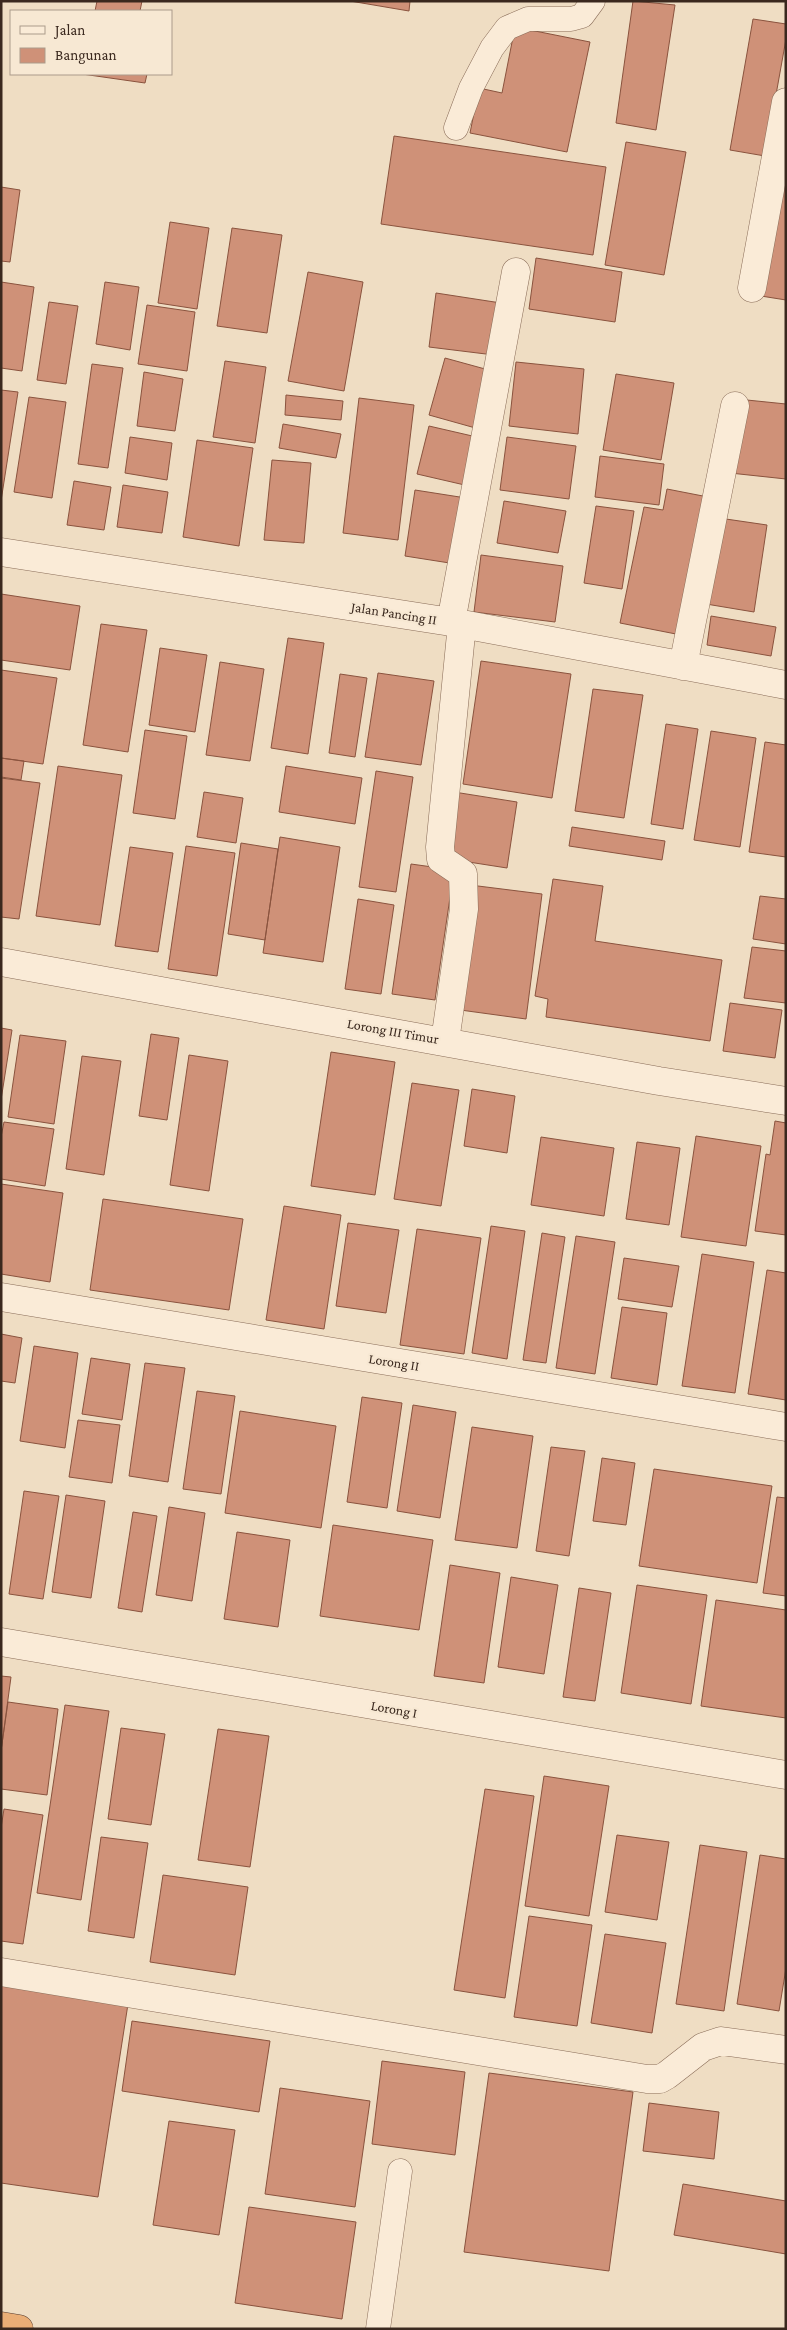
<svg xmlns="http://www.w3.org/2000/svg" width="787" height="2330" viewBox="0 0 787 2330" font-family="'Crimson Pro',serif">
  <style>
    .building { fill: #cf9178; stroke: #8a533e }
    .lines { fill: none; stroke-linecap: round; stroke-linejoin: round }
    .service-casing { stroke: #8a6d59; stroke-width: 25 }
    .minor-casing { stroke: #8a6d59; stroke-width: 29 }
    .trunk-casing { stroke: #583c2e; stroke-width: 29 }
    .service { stroke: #faebd7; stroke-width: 24 }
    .minor { stroke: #faebd7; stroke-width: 28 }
    .trunk { stroke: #eaae76; stroke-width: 28 }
    .labels { text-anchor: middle; stroke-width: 4.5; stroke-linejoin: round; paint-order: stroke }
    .street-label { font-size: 14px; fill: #3a281e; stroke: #f7e8d3 }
  </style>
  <rect width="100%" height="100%" fill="#efddc3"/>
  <path class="building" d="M 97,1 L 142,1 L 140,11 L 95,11 Z
    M 350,1 L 410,1 L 409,11 Z
    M 633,1 L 675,5 L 656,130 L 616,123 Z
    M 753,19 L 786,24 L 786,39 L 765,156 L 730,150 Z
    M 515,27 L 590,42 L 567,152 L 470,133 L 479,88 L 502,93 Z
    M 82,74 L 147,74 L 145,83 Z
    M 394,136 L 606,167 L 593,255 L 381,224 Z
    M 626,142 L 686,152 L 664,275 L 605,265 Z
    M 778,183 L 786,184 L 786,300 L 761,296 Z
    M 1,187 L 20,190 L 10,262 L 1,261 Z
    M 170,222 L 209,228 L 197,309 L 158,303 Z
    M 232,228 L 282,235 L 267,333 L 217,326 Z
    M 536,258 L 622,272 L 615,322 L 529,309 Z
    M 308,272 L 363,282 L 344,391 L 288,381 Z
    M 1,282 L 34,287 L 22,371 L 1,368 Z
    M 105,282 L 139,287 L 130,350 L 96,344 Z
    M 436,293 L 501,303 L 494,355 L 429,347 Z
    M 49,302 L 78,306 L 66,384 L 37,380 Z
    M 147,305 L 195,312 L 187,371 L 138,364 Z
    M 445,358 L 496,372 L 479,429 L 429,415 Z
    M 225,361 L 266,367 L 255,443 L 213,437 Z
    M 516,362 L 584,369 L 578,434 L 509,426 Z
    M 92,364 L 123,368 L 108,468 L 78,464 Z
    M 144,372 L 183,379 L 175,431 L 137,426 Z
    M 616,374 L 674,383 L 661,460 L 603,450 Z
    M 1,390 L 18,392 L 1,501 Z
    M 286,395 L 343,401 L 341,420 L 285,415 Z
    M 29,397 L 66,402 L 52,498 L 14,492 Z
    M 359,398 L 414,405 L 398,540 L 343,533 Z
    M 737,399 L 786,404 L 786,479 L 730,473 Z
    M 283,424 L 341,434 L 336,458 L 279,448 Z
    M 429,426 L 481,438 L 469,486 L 417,474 Z
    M 130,437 L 172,443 L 167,480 L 125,473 Z
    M 507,437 L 576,446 L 569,499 L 500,490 Z
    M 197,440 L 253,448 L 239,546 L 183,537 Z
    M 600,456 L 664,464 L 659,505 L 595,497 Z
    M 272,460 L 311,463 L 304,543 L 264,540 Z
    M 74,481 L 111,487 L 104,530 L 67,525 Z
    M 123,485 L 168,492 L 162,533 L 117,527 Z
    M 667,489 L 708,497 L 681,635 L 620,623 L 644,507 L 663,510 Z
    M 415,490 L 466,498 L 456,564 L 405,556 Z
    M 504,501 L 566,511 L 558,553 L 497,543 Z
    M 596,506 L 634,511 L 622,589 L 584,583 Z
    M 719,518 L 767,525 L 754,612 L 706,604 Z
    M 481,555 L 563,566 L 555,622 L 474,612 Z
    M 1,594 L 80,606 L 70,670 L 1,660 Z
    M 711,616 L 776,627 L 771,656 L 707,645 Z
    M 101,624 L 147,630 L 128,752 L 83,745 Z
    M 288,638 L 324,643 L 308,754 L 271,748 Z
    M 160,648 L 207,655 L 195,732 L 149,725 Z
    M 481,661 L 571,674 L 552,798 L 463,784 Z
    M 220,662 L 264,669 L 250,761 L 206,755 Z
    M 1,670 L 57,678 L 43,764 L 1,758 Z
    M 378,673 L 434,681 L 421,765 L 365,757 Z
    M 340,674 L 367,678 L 355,757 L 329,753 Z
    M 593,689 L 643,695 L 624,818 L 575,811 Z
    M 666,724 L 698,729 L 683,829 L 651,824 Z
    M 145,730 L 187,736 L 175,819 L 133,813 Z
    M 711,731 L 756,738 L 740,847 L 694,840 Z
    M 765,742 L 786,745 L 786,857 L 749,852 Z
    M 1,758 L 24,761 L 21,780 L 1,777 Z
    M 58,766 L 122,775 L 100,925 L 36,916 Z
    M 286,766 L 362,778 L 355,824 L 279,812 Z
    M 376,771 L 413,777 L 396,892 L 359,887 Z
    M 1,778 L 40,783 L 19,919 L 1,917 Z
    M 204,792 L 243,798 L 236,843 L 197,837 Z
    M 454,792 L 517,802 L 507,868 L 443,858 Z
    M 572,827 L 665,841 L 662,860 L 569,846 Z
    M 280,837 L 340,847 L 323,962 L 263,953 Z
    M 241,843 L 278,849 L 265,940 L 228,934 Z
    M 186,846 L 235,853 L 217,976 L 168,969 Z
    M 130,847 L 173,853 L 158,952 L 115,946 Z
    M 411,864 L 454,870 L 435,1000 L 392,994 Z
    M 553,879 L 603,886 L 595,941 L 722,960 L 710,1041 L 546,1017 L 548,999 L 535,996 Z
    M 470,885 L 542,894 L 526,1019 L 453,1009 Z
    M 760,896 L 786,899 L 786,944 L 753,939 Z
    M 358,899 L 394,905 L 381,994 L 345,989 Z
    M 752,947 L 786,951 L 786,1003 L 744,998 Z
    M 730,1003 L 782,1010 L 775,1058 L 723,1051 Z
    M 1,1028 L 12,1030 L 1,1100 Z
    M 151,1034 L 179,1038 L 167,1120 L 139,1116 Z
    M 20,1035 L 66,1041 L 54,1124 L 8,1117 Z
    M 331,1052 L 395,1062 L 375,1195 L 311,1186 Z
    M 189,1055 L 228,1061 L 209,1191 L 170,1185 Z
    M 82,1056 L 121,1061 L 104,1175 L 66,1169 Z
    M 412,1083 L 459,1090 L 441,1206 L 394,1199 Z
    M 472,1089 L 515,1096 L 507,1153 L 464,1146 Z
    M 775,1121 L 786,1123 L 786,1235 L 755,1231 L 766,1154 L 770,1155 Z
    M 4,1122 L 54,1129 L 45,1186 L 1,1179 L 1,1137 Z
    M 696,1136 L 761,1146 L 746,1246 L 681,1237 Z
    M 541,1137 L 614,1148 L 604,1216 L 531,1205 Z
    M 637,1142 L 680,1148 L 669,1225 L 626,1219 Z
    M 1,1184 L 63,1193 L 50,1282 L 1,1274 Z
    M 103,1199 L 243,1219 L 229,1310 L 90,1290 Z
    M 284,1206 L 341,1215 L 324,1329 L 266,1320 Z
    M 348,1223 L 399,1230 L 386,1313 L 336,1306 Z
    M 491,1226 L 525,1231 L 507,1359 L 472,1353 Z
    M 417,1229 L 481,1238 L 464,1354 L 400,1345 Z
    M 542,1233 L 565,1237 L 546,1363 L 523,1360 Z
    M 576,1236 L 615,1242 L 595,1374 L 556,1368 Z
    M 702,1254 L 754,1262 L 735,1393 L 682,1386 Z
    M 624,1258 L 679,1266 L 672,1307 L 618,1299 Z
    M 767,1270 L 786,1273 L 786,1400 L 748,1394 Z
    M 622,1307 L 667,1313 L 657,1385 L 611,1378 Z
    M 1,1334 L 22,1338 L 15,1383 L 1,1381 Z
    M 34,1346 L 78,1353 L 65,1448 L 20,1441 Z
    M 91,1358 L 130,1364 L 122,1420 L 82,1414 Z
    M 145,1363 L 185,1368 L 168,1482 L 129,1476 Z
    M 197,1391 L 235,1396 L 221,1494 L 183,1489 Z
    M 362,1397 L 402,1403 L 387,1508 L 347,1502 Z
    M 413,1405 L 456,1412 L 440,1518 L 397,1511 Z
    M 240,1411 L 336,1426 L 321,1528 L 225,1513 Z
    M 78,1420 L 120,1425 L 112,1483 L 69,1477 Z
    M 472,1427 L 533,1436 L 517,1548 L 455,1540 Z
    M 551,1447 L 585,1451 L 569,1556 L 536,1551 Z
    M 602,1458 L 635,1463 L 626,1525 L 593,1521 Z
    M 654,1469 L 772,1486 L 757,1583 L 639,1566 Z
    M 24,1491 L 59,1496 L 43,1599 L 9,1594 Z
    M 66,1495 L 105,1501 L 91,1598 L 52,1592 Z
    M 777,1497 L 786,1498 L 786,1596 L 763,1593 Z
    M 169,1507 L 205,1513 L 192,1601 L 156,1595 Z
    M 133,1512 L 157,1516 L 142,1612 L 118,1608 Z
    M 333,1525 L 433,1540 L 419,1630 L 320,1616 Z
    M 237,1532 L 290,1540 L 278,1627 L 224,1619 Z
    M 450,1565 L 500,1573 L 484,1683 L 434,1676 Z
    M 511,1577 L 558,1585 L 544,1674 L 498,1667 Z
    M 637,1585 L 707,1595 L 691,1704 L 621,1693 Z
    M 579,1588 L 611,1593 L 595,1701 L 563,1697 Z
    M 716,1600 L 786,1610 L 786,1718 L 701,1706 Z
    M 1,1676 L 11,1677 L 1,1751 Z
    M 8,1702 L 58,1709 L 47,1795 L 1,1789 L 1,1751 Z
    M 65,1705 L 109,1711 L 81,1900 L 37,1893 Z
    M 121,1728 L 165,1734 L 151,1825 L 108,1819 Z
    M 218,1729 L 269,1736 L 250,1867 L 198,1860 Z
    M 544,1776 L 609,1786 L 589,1916 L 525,1906 Z
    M 485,1789 L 534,1796 L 505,1998 L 454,1990 Z
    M 4,1809 L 43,1815 L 23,1944 L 1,1941 L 1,1828 Z
    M 617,1835 L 669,1842 L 657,1920 L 605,1912 Z
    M 101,1837 L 148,1843 L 134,1938 L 88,1931 Z
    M 700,1845 L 747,1852 L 724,2011 L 676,2004 Z
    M 760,1855 L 786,1859 L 786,1968 L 779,2011 L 737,2004 Z
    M 163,1875 L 248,1887 L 235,1975 L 150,1962 Z
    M 529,1916 L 592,1925 L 577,2026 L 514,2017 Z
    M 605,1934 L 666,1943 L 652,2033 L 591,2023 Z
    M 1,1985 L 128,2004 L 98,2197 L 1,2183 Z
    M 132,2021 L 270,2041 L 259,2112 L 122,2091 Z
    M 382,2061 L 465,2072 L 455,2155 L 372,2144 Z
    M 489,2073 L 633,2092 L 609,2271 L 464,2252 Z
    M 280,2088 L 370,2101 L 355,2207 L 265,2194 Z
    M 649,2103 L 719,2112 L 714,2159 L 643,2151 Z
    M 169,2121 L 235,2130 L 219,2235 L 153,2225 Z
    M 683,2184 L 786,2201 L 786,2254 L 674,2235 Z
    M 249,2207 L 356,2222 L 342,2319 L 235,2303 Z"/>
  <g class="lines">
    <g class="service-casing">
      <path id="service" d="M 456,128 L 471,88 L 492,48 L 507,28 L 528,19 L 571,19 L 582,16 L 593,1
        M 378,2329 L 400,2171"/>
    </g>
    <g class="minor-casing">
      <path id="minor" d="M 752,288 L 786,102
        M 1,552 L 451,622 L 786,685
        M 451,622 L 516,272
        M 683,666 L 735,406
        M 1,962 L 659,1081 L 786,1101
        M 445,1041 L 464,909 L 463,874 L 441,859 L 440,847 L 462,624
        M 1,1297 L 786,1427
        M 1,1642 L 786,1775
        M 1,1972 L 647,2079 L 660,2079 L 667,2075 L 703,2047 L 721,2041 L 786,2050"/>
    </g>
    <g class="trunk-casing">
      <path id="trunk" d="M 1,2326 L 19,2329"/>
    </g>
    <use href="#service" class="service"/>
    <use href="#minor" class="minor"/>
    <use href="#trunk" class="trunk"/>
  </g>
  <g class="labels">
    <g class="street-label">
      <text transform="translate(394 613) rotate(9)" y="5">Jalan Pancing II</text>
      <text transform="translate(393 1031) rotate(10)" y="5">Lorong III Timur</text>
      <text transform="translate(394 1362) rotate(9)" y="5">Lorong II</text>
      <text transform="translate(394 1709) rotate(10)" y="5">Lorong I</text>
    </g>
  </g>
  <rect width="787" height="2330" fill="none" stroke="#3a281e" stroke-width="5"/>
  <rect x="10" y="10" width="162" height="65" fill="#f7e8d3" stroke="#ab9b8b"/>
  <rect x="20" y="26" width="25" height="8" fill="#faebd7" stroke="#ab9b8b"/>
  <text x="55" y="35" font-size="15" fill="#3a281e">Jalan</text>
  <rect x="20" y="48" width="25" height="15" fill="#cf9178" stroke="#ab9b8b"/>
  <text x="55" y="60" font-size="15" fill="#3a281e">Bangunan</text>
</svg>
